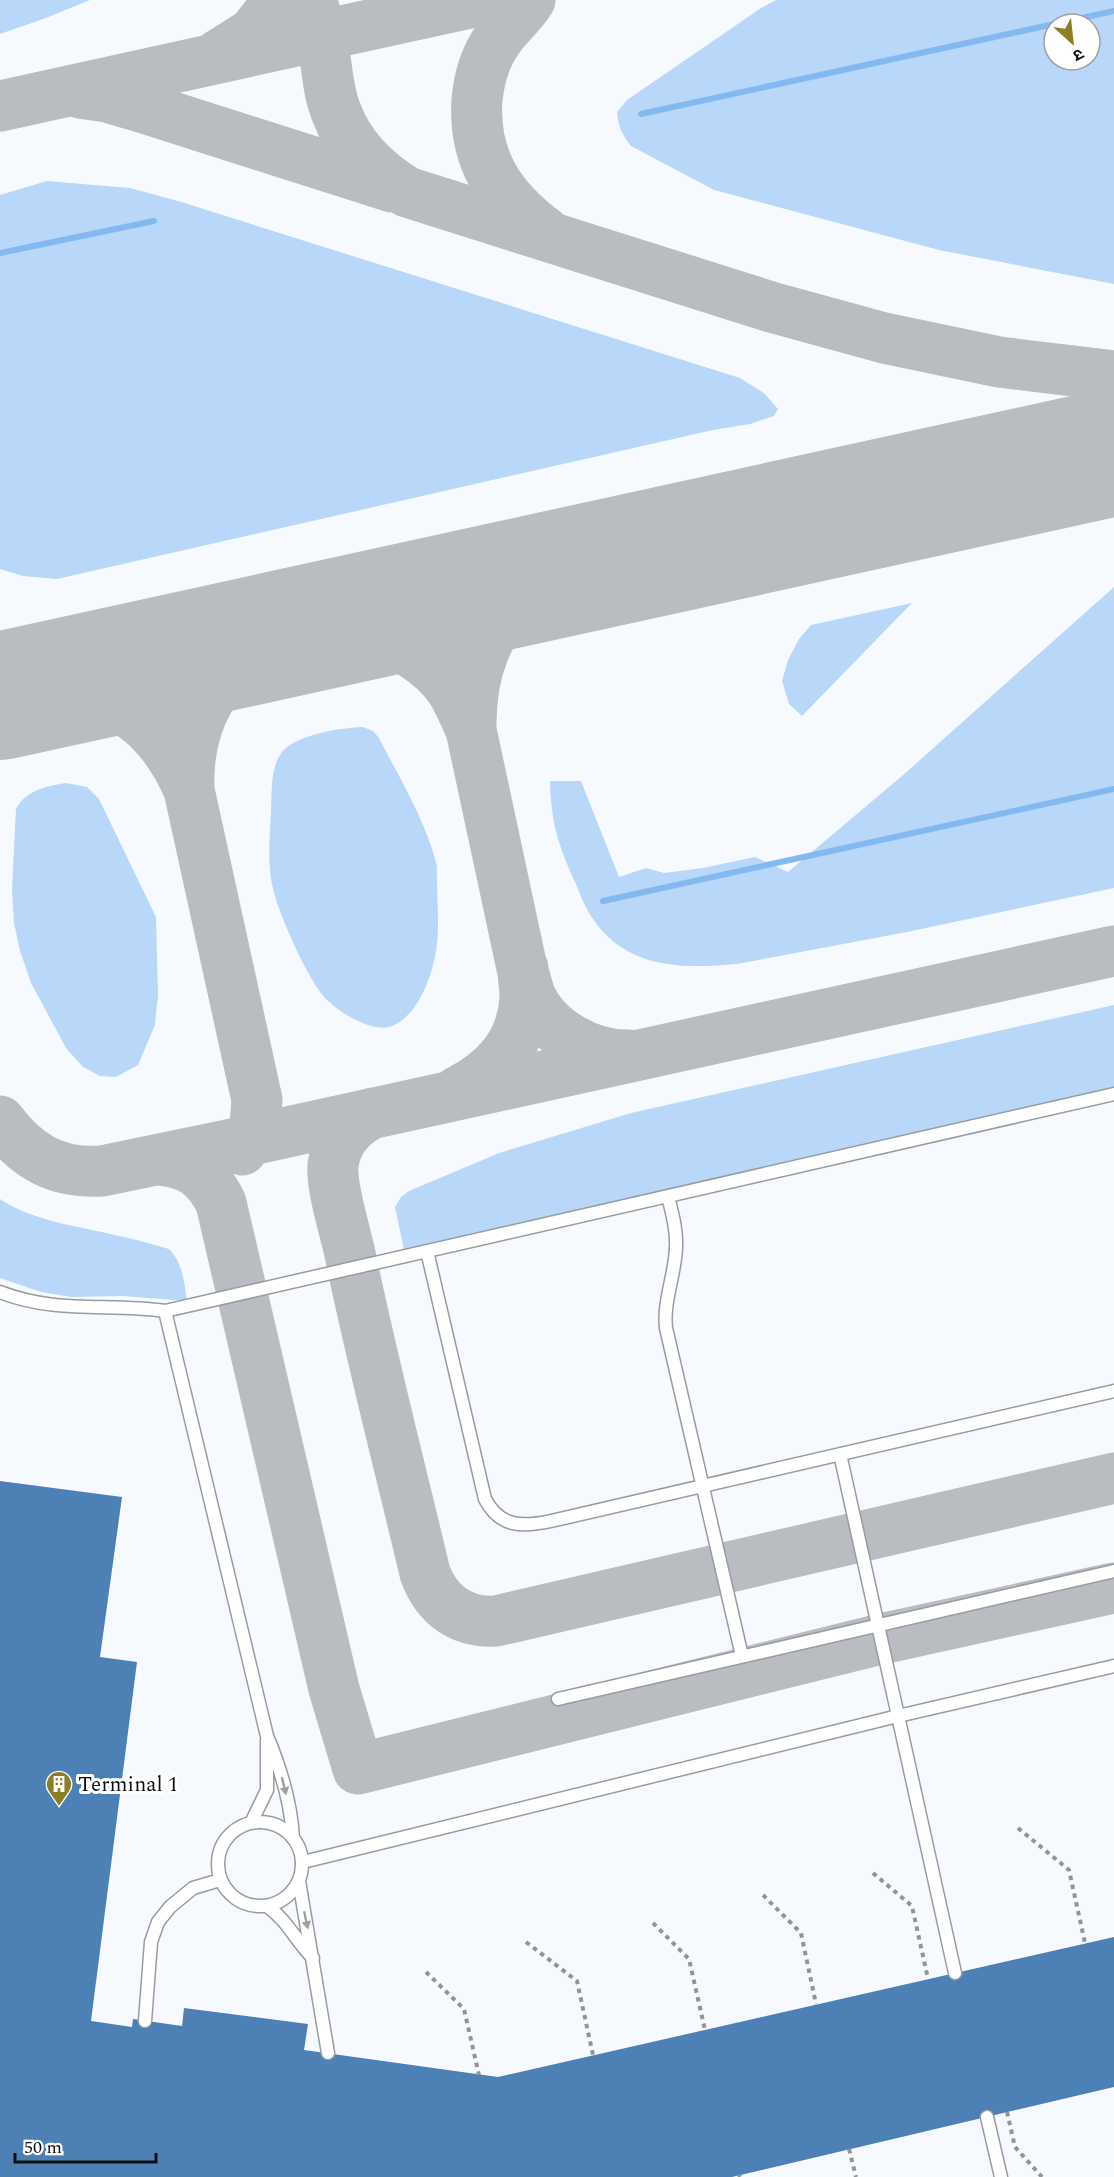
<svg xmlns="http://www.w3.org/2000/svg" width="1114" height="2177" viewBox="0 0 1114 2177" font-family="Spectral,'Noto Sans Devanagari',serif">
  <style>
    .green { fill: #b9d7f8; fill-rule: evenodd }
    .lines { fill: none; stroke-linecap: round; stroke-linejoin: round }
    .stream { stroke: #84b8f0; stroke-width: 6 }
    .taxiway { stroke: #b9bcc0; stroke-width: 51 }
    .runway { stroke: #b9bcc0; stroke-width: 128 }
    .building { fill: #4d80b4 }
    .service-casing { stroke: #989ca0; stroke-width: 15 }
    .path { stroke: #929498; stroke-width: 4; stroke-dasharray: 4.5 4.5; stroke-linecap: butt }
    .service { stroke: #fff; stroke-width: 12 }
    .oneway { fill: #9f9fa0 }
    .labels { text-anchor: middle; stroke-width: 6; stroke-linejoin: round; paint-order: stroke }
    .poi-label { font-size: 21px; fill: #0f1012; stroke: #fff; text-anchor: start }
  </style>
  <rect width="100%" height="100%" fill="#f6faff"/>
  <path class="green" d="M 0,0 L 90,0 L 46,18 L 0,34 Z
    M 776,0 L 1114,0 L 1114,284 L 939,250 L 714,190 L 631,146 C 622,135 618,126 617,112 L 627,100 L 761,8 ZM 1054,24 L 1090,24 L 1090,60 L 1054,60 Z
    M 47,181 L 130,188 L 178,201 L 740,378 L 765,394 L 778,409 L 774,416 L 750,424 L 713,430 L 57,579 L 23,576 L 0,569 L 0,195 Z
    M 1114,587 L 1114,888 L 907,932 L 737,964 C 682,969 627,969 593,919 C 585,908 580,894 575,882 C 558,845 551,822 550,781 L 581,781 L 619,877 L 646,868 L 664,873 L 703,868 L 755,857 L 788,872 L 902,776 Z
    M 912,603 L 802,716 L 789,704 L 782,681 L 788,660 L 799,639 L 811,625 Z
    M 363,727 L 373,731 L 379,738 C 400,779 426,821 437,866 C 436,895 441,928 435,957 C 430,981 416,1019 389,1027 C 370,1032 337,1011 325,998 C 308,979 282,921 275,896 C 266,867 270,838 271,809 C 272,791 270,768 282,752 C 297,734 341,728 363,727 Z
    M 66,783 L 87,787 L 99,799 L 156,917 L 158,995 L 155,1025 L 138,1065 L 116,1077 L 100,1076 L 83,1067 L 66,1048 L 31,983 L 20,951 L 14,923 L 12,890 L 16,809 C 26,790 47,786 66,783 Z
    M 1114,1005 L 1114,1087 L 404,1250 L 395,1207 L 401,1197 L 409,1191 L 499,1153 L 631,1113 Z
    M 0,1199 C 34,1221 72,1225 110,1234 C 130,1238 149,1243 169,1249 C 183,1263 184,1282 187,1301 L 123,1296 L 71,1297 L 41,1292 L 0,1278 Z"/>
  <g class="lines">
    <path class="stream" d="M 641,114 L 1114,11
      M 0,253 L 154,221
      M 603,901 L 1114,789"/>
    <path class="taxiway" d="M 312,0 C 317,21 322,42 326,64 C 328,80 330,98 337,114 C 350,148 376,173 407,192 L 771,307 L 884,338 L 999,362 L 1114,376
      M 530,0 C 521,15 507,25 498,39 C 485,57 479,78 477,100 C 473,159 500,199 546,233
      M 218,55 L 253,33 L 279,0
      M 80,93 L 107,97 L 141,107 L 392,187
      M 0,106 L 483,0
      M 588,567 C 569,574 549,581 532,592 C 485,621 470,677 471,730 L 522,968 C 525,977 527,986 530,995 C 546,1032 591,1056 629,1055
      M 0,679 C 12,682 24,686 36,688 C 52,691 67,690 83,694 C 136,706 168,741 189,790
      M 457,1092 C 496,1072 523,1043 525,997 C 525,988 523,978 523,968
      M 373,1113 C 352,1123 336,1141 333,1165 C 331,1188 345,1230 350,1254 C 372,1361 400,1467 425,1573 C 437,1606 462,1623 496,1621 L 1114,1478
      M 0,1121 C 27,1157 57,1174 102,1171 L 247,1141 L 1114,951
      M 242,1150 L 255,1125 L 257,1100 L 189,790 C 186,717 223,653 296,634 C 326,627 353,628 381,638 C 406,647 432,664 448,685 C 458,698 464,715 471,730
      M 157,1160 C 189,1162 207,1174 221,1203 L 334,1689 L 358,1769 L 881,1639 L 1114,1588"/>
    <path class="runway" d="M 0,696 L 1114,452"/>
  </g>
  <path class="building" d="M 0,1481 L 122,1497 L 100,1657 L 137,1662 L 91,2021 L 132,2027 L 133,2019 L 182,2026 L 184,2008 L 308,2024 L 304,2050 L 498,2077 L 1114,1937 L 1114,2087 L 732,2177 L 0,2177 Z"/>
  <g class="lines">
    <g class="service-casing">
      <path id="service" d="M 668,1196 C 672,1213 677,1230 676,1248 C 675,1275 663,1301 666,1328 L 742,1656
        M 427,1251 L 485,1499 C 500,1528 523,1527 551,1521 L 1114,1391
        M 0,1292 C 56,1314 108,1303 165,1311 L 1114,1094
        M 165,1311 L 267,1736 C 281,1769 291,1802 293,1838
        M 840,1454 L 955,1973
        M 558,1699 L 1114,1571
        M218 1864a42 42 0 1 1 84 0a42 42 0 1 1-84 0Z
        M 251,1823 L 267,1790 L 267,1740
        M 303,1862 L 898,1716 L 1114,1666
        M 299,1881 L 328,2053
        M 267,1906 C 287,1920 296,1941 313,1958
        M 145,2021 L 151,1942 L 158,1922 L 170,1907 L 193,1888 L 220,1880
        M 987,2117 L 1001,2177"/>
    </g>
    <path class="path" d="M 1018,1828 L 1069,1870 L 1085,1943
      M 873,1873 L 912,1906 L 928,1979
      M 763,1895 L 801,1933 L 816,2004
      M 653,1923 L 689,1959 L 705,2030
      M 526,1942 L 577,1981 L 593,2055
      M 426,1972 L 464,2009 L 479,2075
      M 1007,2112 L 1015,2147 L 1042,2177
      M 849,2149 L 856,2177
      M 739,2175 L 740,2177"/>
    <use href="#service" class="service"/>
  </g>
  <defs><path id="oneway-solid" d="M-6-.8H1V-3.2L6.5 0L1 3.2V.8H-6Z" transform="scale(1.5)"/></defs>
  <g class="oneway">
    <use href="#oneway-solid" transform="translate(284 1786) rotate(76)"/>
    <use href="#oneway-solid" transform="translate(306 1920) rotate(78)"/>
  </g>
  <defs>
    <g id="building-pin" transform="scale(1.35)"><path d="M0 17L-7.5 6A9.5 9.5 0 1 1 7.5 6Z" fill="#8b7e24" stroke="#fff"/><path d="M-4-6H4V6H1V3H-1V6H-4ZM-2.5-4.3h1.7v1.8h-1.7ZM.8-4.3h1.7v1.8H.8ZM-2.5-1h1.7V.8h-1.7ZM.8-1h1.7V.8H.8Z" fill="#fff"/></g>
  </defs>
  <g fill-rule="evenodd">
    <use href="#building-pin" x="59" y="1784"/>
  </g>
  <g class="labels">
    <g class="poi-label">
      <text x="78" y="1791">Terminal 1</text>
    </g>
  </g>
  <g transform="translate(1072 42) rotate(153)"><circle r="28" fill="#ffffff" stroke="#9f9fa0" stroke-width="1.5"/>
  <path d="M0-4.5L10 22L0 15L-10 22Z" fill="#8b7e24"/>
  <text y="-9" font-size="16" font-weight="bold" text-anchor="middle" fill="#0f1012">उ</text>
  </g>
  <path d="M15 2153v9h141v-9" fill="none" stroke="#0f1012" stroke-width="3"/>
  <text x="24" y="2153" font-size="18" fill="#0f1012" stroke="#ffffff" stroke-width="4.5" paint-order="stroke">50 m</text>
</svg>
